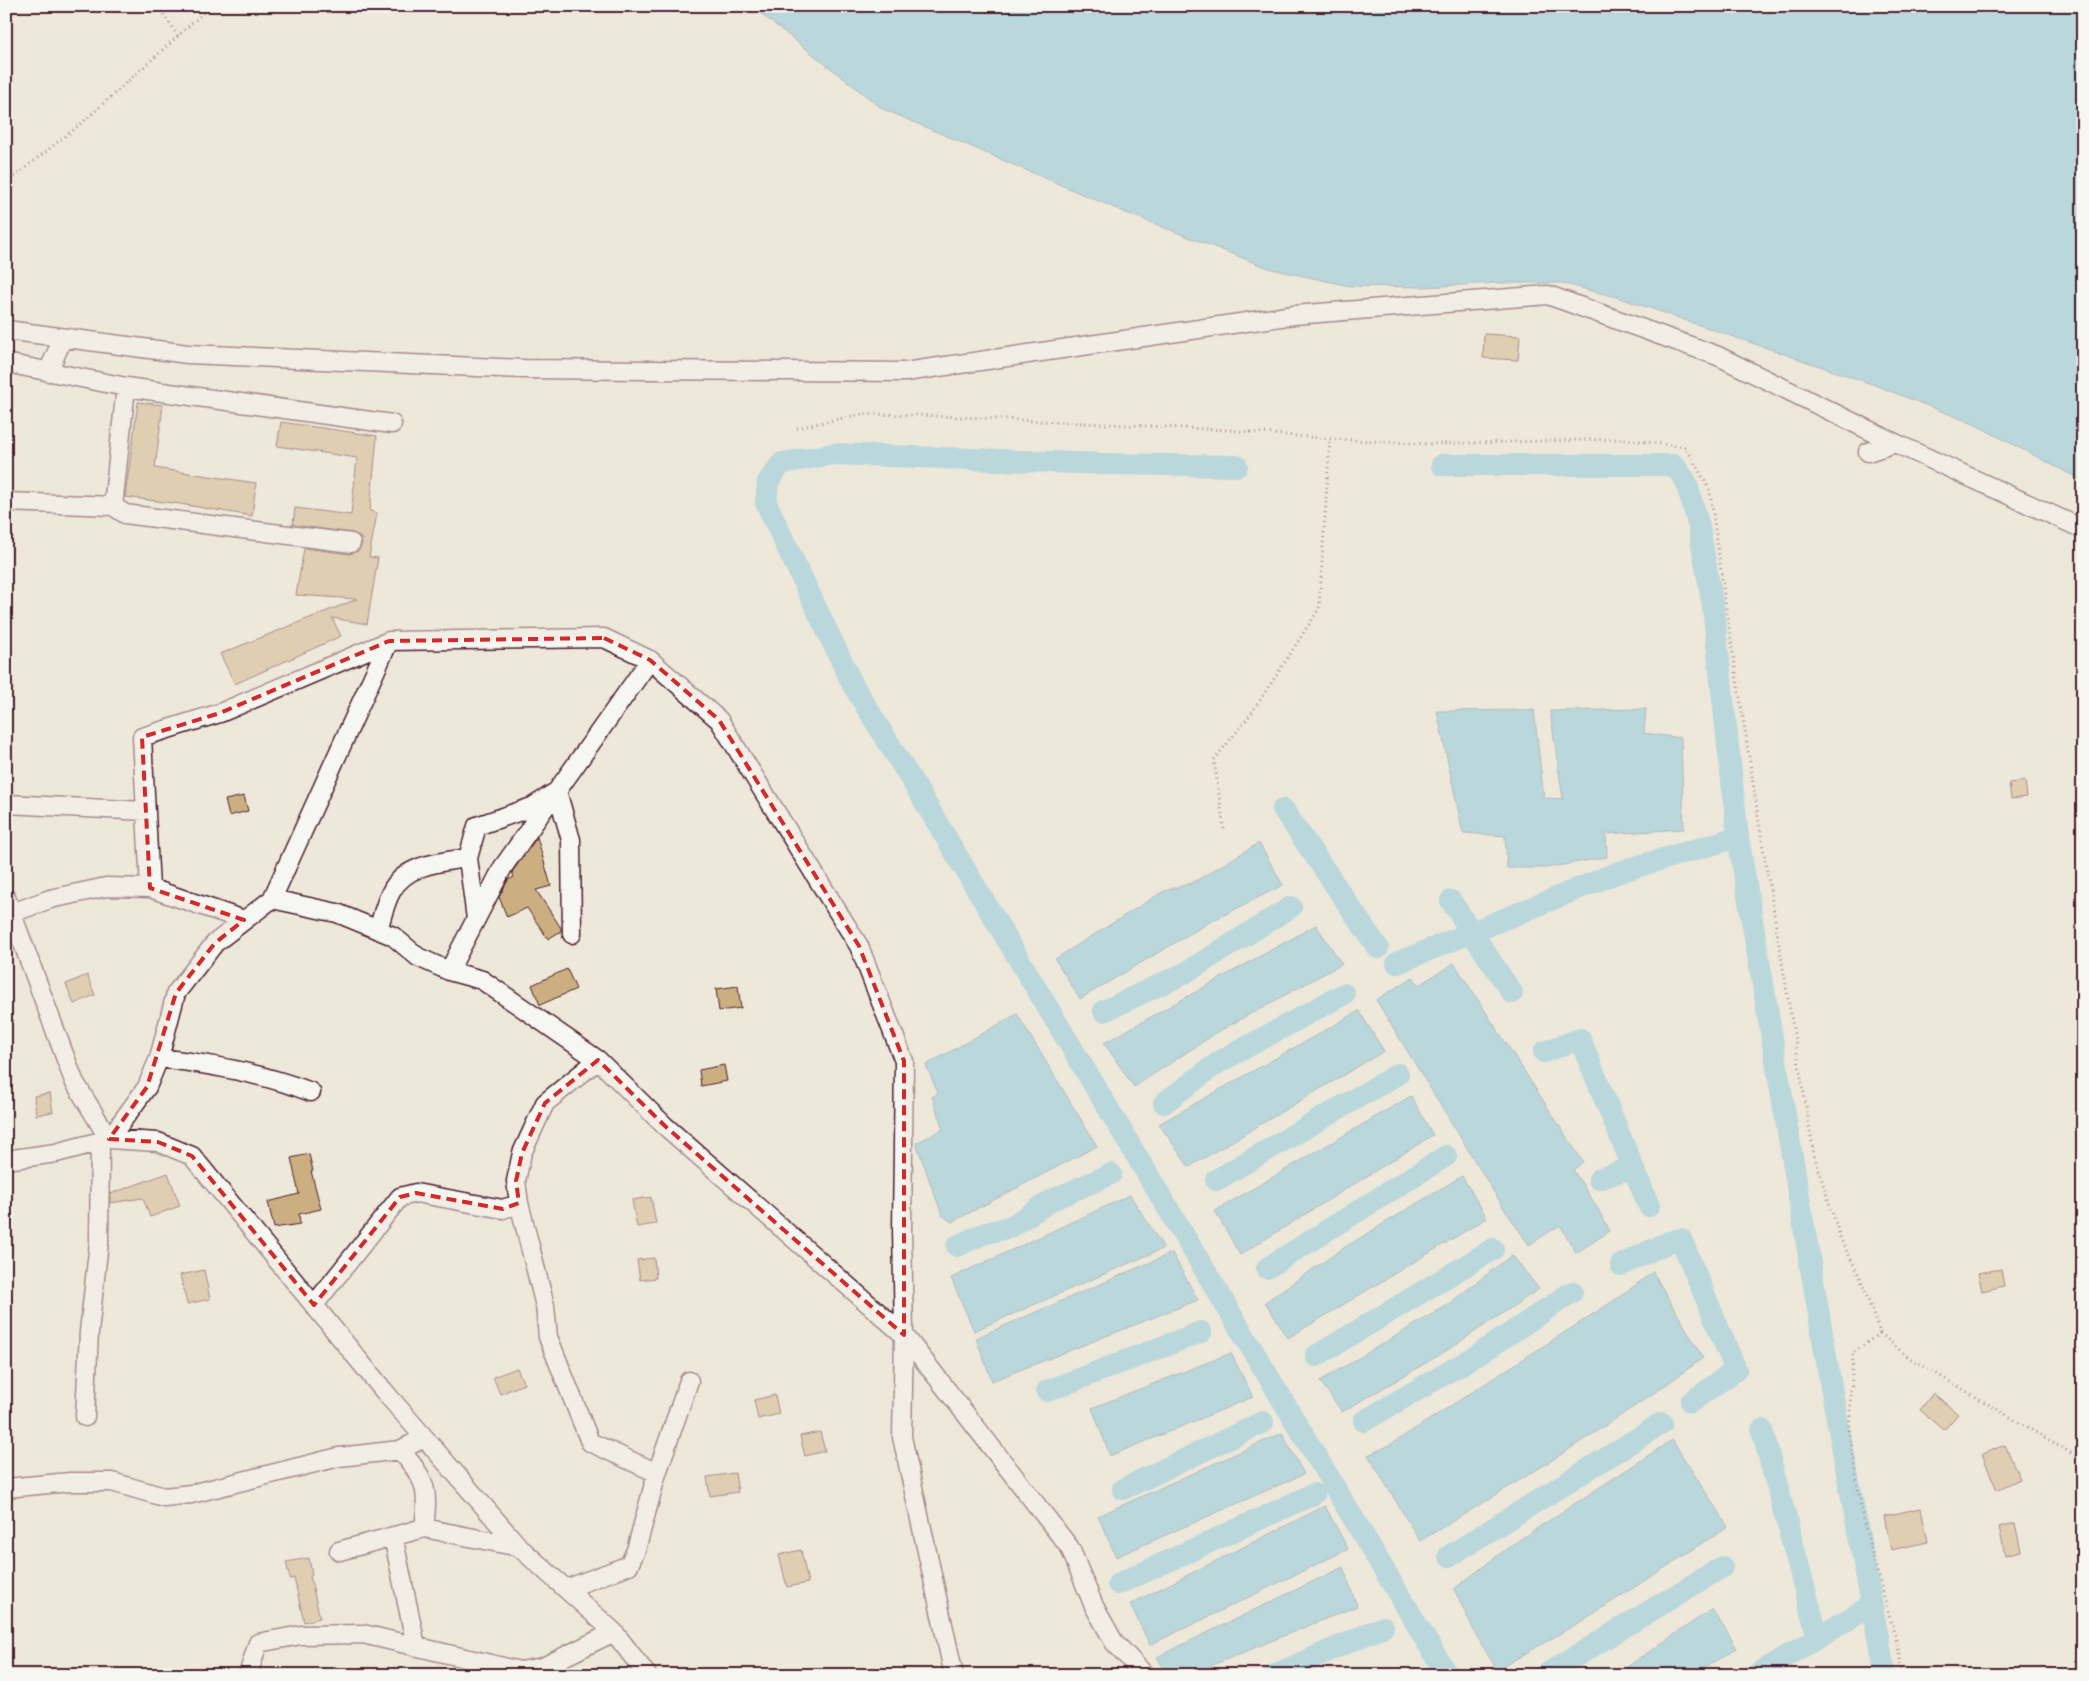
<svg xmlns="http://www.w3.org/2000/svg" width="2089" height="1681" viewBox="0 0 2089 1681" font-family="Mynerve,sans-serif">
  <style>
    .water { fill: #7ac4db; stroke: #678295 }
    .lines { fill: none; stroke-linecap: round; stroke-linejoin: round }
    .canal { stroke: #7ac4db; stroke-width: 22 }
    .building { fill: #ccaf81; stroke: #4a1f2b }
    .minor-casing { stroke: #4a1f2b; stroke-width: 21 }
    .path { stroke: #4a1f2b; stroke-width: 3; stroke-dasharray: 1 4; stroke-linecap: butt }
    .minor { stroke: #f6f6f2; stroke-width: 18 }
    .marked { fill: none; stroke: #d62828; stroke-width: 4; stroke-dasharray: 10 6; stroke-linejoin: round }
  </style>
  <rect width="100%" height="100%" fill="#eee8db"/>
  <filter id="ink" filterUnits="userSpaceOnUse"><feTurbulence type="fractalNoise" baseFrequency=".02" numOctaves="2"/><feDisplacementMap in="SourceGraphic" scale="10" xChannelSelector="R" yChannelSelector="G"/><feConvolveMatrix kernelMatrix="1 2 1 2 8 2 1 2 1" color-interpolation-filters="sRGB"/></filter>
  <g filter="url(#ink)">
    <path class="water" d="M 751,6 L 2083,6 L 2083,481 L 1974,424 L 1872,384 L 1620,298 L 1561,283 L 1496,283 L 1423,287 L 1350,286 L 1271,269 L 1124,212 L 883,109 Z
      M 1646,709 L 1644,733 L 1681,738 L 1684,829 L 1606,834 L 1607,857 L 1546,868 L 1507,868 L 1505,836 L 1463,833 L 1437,711 L 1534,710 L 1544,798 L 1563,799 L 1550,711 Z
      M 1259,843 L 1283,885 L 1210,922 L 1080,999 L 1055,959 L 1164,891 L 1192,883 Z
      M 1316,925 L 1342,964 L 1221,1030 L 1134,1087 L 1104,1043 Z
      M 1454,963 L 1583,1162 L 1573,1170 L 1595,1204 L 1610,1231 L 1576,1253 L 1560,1225 L 1529,1245 L 1505,1210 L 1376,1000 L 1413,977 L 1419,985 Z
      M 1359,1011 L 1384,1051 L 1189,1167 L 1159,1124 Z
      M 1017,1014 L 1097,1146 L 952,1222 L 942,1215 L 916,1143 L 943,1129 L 932,1097 L 938,1093 L 926,1065 Z
      M 1411,1096 L 1433,1135 L 1240,1255 L 1215,1211 Z
      M 1462,1176 L 1487,1218 L 1288,1338 L 1265,1302 L 1342,1249 Z
      M 1130,1195 L 1164,1248 L 974,1331 L 951,1278 Z
      M 1172,1253 L 1198,1300 L 992,1381 L 976,1338 Z
      M 1512,1255 L 1539,1289 L 1443,1353 L 1342,1412 L 1320,1381 L 1446,1306 Z
      M 1653,1272 L 1703,1358 C 1612,1425 1516,1483 1420,1541 L 1368,1455 L 1390,1445 L 1618,1298 Z
      M 1231,1353 L 1253,1397 L 1110,1456 L 1092,1408 Z
      M 1282,1433 L 1304,1474 L 1116,1557 L 1098,1516 Z
      M 1672,1440 L 1728,1527 L 1585,1619 L 1497,1670 L 1476,1635 L 1454,1589 L 1510,1546 Z
      M 1325,1506 L 1348,1549 L 1150,1645 L 1130,1604 Z
      M 1343,1567 L 1357,1606 L 1188,1675 L 1168,1675 L 1157,1657 Z
      M 1712,1609 L 1737,1648 L 1692,1675 L 1615,1675 Z"/>
    <g class="lines">
      <path class="canal" d="M 1442,465 L 1674,465 L 1686,481 L 1699,527 L 1713,607 L 1738,837
        M 1237,466 L 1105,464 L 833,454 L 782,463 L 768,482 L 766,503 L 853,685 L 920,794 L 1447,1675
        M 1283,809 L 1378,948
        M 1451,901 L 1512,993
        M 1397,963 L 1619,872 L 1738,837 L 1832,1392 L 1885,1675
        M 1104,1011 L 1185,973 L 1291,907
        M 1544,1052 L 1580,1039 L 1649,1206
        M 1164,1103 L 1219,1062 L 1344,994
        M 1599,1179 L 1633,1167
        M 1216,1180 L 1398,1074
        M 957,1246 L 983,1234 L 1010,1227 L 1052,1200 L 1111,1174
        M 1621,1265 L 1669,1242 L 1681,1239 L 1736,1370 L 1691,1402
        M 1267,1268 L 1446,1156
        M 1316,1356 L 1493,1249
        M 1047,1391 L 1201,1332
        M 1364,1421 L 1481,1353 L 1572,1292
        M 1762,1430 L 1818,1638
        M 1123,1489 L 1263,1422
        M 1449,1556 L 1662,1423
        M 1118,1584 L 1314,1494
        M 1274,1675 L 1383,1627
        M 1545,1675 L 1722,1567
        M 1756,1675 L 1872,1605"/>
    </g>
    <path class="building" d="M 1484,334 L 1520,336 L 1518,360 L 1483,358 Z
      M 138,402 L 163,405 L 155,468 L 256,483 L 252,516 L 180,504 L 125,497 Z
      M 281,422 L 377,436 L 370,511 L 377,513 L 369,557 L 378,558 L 367,624 L 332,618 L 341,636 L 235,684 L 220,654 L 357,599 L 296,595 L 304,548 L 350,554 L 359,550 L 362,544 L 361,538 L 353,533 L 293,525 L 295,508 L 351,515 L 357,458 L 277,446 Z
      M 2025,781 L 2027,797 L 2011,799 L 2009,783 Z
      M 244,796 L 248,811 L 229,816 L 225,800 Z
      M 537,837 L 551,886 L 536,890 L 561,928 L 561,931 L 548,939 L 527,908 L 507,917 L 499,897 L 508,880 L 514,877 L 512,872 Z
      M 567,969 L 576,989 L 540,1005 L 532,985 Z
      M 87,975 L 95,995 L 74,1004 L 66,984 Z
      M 738,986 L 741,1008 L 719,1011 L 716,989 Z
      M 724,1065 L 727,1081 L 701,1086 L 699,1070 Z
      M 50,1093 L 53,1112 L 36,1115 L 34,1096 Z
      M 309,1154 L 313,1171 L 311,1171 L 321,1209 L 299,1214 L 300,1224 L 274,1228 L 268,1202 L 299,1194 L 291,1158 Z
      M 168,1173 L 180,1206 L 150,1217 L 143,1198 L 110,1203 L 110,1194 Z
      M 651,1197 L 656,1224 L 637,1227 L 632,1200 Z
      M 654,1258 L 656,1278 L 640,1280 L 637,1260 Z
      M 2001,1269 L 2004,1286 L 1982,1291 L 1978,1273 Z
      M 204,1270 L 210,1299 L 187,1304 L 180,1275 Z
      M 517,1368 L 524,1384 L 500,1394 L 493,1377 Z
      M 1933,1393 L 1958,1414 L 1944,1430 L 1920,1410 Z
      M 775,1395 L 779,1414 L 758,1419 L 754,1400 Z
      M 820,1432 L 825,1451 L 805,1456 L 800,1436 Z
      M 2005,1445 L 2020,1479 L 1997,1490 L 1982,1454 Z
      M 735,1473 L 738,1492 L 710,1496 L 707,1477 Z
      M 1921,1508 L 1928,1542 L 1891,1550 L 1884,1516 Z
      M 2015,1523 L 2021,1551 L 2005,1555 L 1999,1527 Z
      M 801,1550 L 808,1583 L 787,1587 L 779,1555 Z
      M 309,1558 L 312,1575 L 310,1576 L 320,1618 L 304,1622 L 294,1578 L 290,1579 L 286,1562 Z"/>
    <g class="lines">
      <g class="minor-casing">
        <path id="minor" d="M 6,330 L 188,354 L 524,369 L 905,372 L 1294,315 L 1548,295 L 1718,356 L 1895,443
          M 6,363 L 126,387 L 392,424
          M 48,372 L 63,338
          M 1868,452 L 1895,443 L 2083,529
          M 6,502 L 113,506 L 125,514 L 351,543
          M 113,506 L 126,387
          M 557,791 L 571,840 L 572,934
          M 6,804 L 146,811
          M 150,888 L 142,737 L 220,713 L 389,641 L 604,638 L 650,660 L 719,720 L 859,946 L 904,1061 L 902,1229 L 904,1335 L 902,1437 L 954,1675
          M 6,898 L 74,1081 L 109,1139 L 158,1142 L 192,1156 L 384,1391 L 519,1547 L 614,1632 L 647,1675
          M 272,899 L 337,913 L 393,936 L 418,957 L 449,971 L 482,980 L 598,1060 L 665,1126 L 904,1335 L 1070,1548 L 1094,1606 L 1114,1642 L 1145,1675
          M 12,913 L 50,899 L 106,887 L 150,888 L 244,920
          M 476,919 L 468,858 L 477,826 L 532,807 L 557,791 L 650,660
          M 378,930 C 382,917 385,903 391,892 C 405,864 441,862 468,858
          M 449,971 L 503,867 L 551,799
          M 159,1058 C 211,1064 262,1073 311,1092
          M 598,1060 L 545,1103 L 522,1153 L 516,1181 L 519,1203 L 545,1306 L 548,1337 L 590,1442 L 657,1473
          M 6,1160 L 56,1153 L 109,1139 L 147,1087 L 159,1058 L 176,993 L 215,943 L 272,899 L 389,641
          M 314,1305 L 400,1197 L 416,1193 L 503,1209 L 519,1203
          M 85,1417 L 89,1332 L 99,1242 L 100,1141
          M 400,1450 C 426,1480 429,1487 424,1528
          M 6,1488 L 70,1482 L 112,1482 L 164,1497 L 191,1494 L 339,1457 L 400,1450 L 424,1438
          M 393,1536 L 416,1646
          M 339,1551 L 424,1528 L 519,1547
          M 566,1589 L 629,1565 L 636,1550 L 657,1473 L 689,1381
          M 248,1675 L 258,1643 L 301,1635 L 363,1634 L 520,1671 L 543,1667 L 614,1632"/>
      </g>
      <path class="path" d="M 158,6 L 178,36
        M 6,183 L 83,122 L 211,6
        M 797,428 L 862,414 L 917,415 L 1228,430 L 1330,439 L 1432,444 L 1623,439 L 1686,447 L 1710,491 L 1725,601 L 1762,841 L 1814,1155 L 1841,1240 L 1860,1277 L 1880,1333 L 1853,1353 L 1849,1431 L 1863,1520 L 1898,1647 L 1902,1675
        M 1224,829 L 1214,760 L 1251,714 L 1319,609 L 1330,439
        M 1880,1333 L 1908,1357 L 2083,1460"/>
      <use href="#minor" class="minor"/>
    </g>
  </g>
  <path d="M0 0H2089V1681H0ZM 604,638 L 650,660 L 719,720 L 859,946 L 904,1061 L 904,1335 L 665,1126 L 598,1060 L 545,1103 L 522,1153 L 516,1181 L 519,1203 L 503,1209 L 416,1193 L 400,1197 L 314,1305 L 192,1156 L 158,1142 L 109,1139 L 147,1087 L 176,993 L 215,943 L 244,920 L 150,888 L 142,737 L 220,713 L 389,641 Z" fill="#eee8db" fill-opacity=".55" fill-rule="evenodd"/>
  <path class="marked" d="M 604,638 L 650,660 L 719,720 L 859,946 L 904,1061 L 904,1335 L 665,1126 L 598,1060 L 545,1103 L 522,1153 L 516,1181 L 519,1203 L 503,1209 L 416,1193 L 400,1197 L 314,1305 L 192,1156 L 158,1142 L 109,1139 L 147,1087 L 176,993 L 215,943 L 244,920 L 150,888 L 142,737 L 220,713 L 389,641 Z"/>
  <rect width="2089" height="1681" fill="none" stroke="#f6f6f2" stroke-width="25"/>
  <rect x="12" y="12" width="2064" height="1656" fill="none" stroke="#4a1f2b" stroke-width="2" filter="url(#ink)"/>
</svg>
